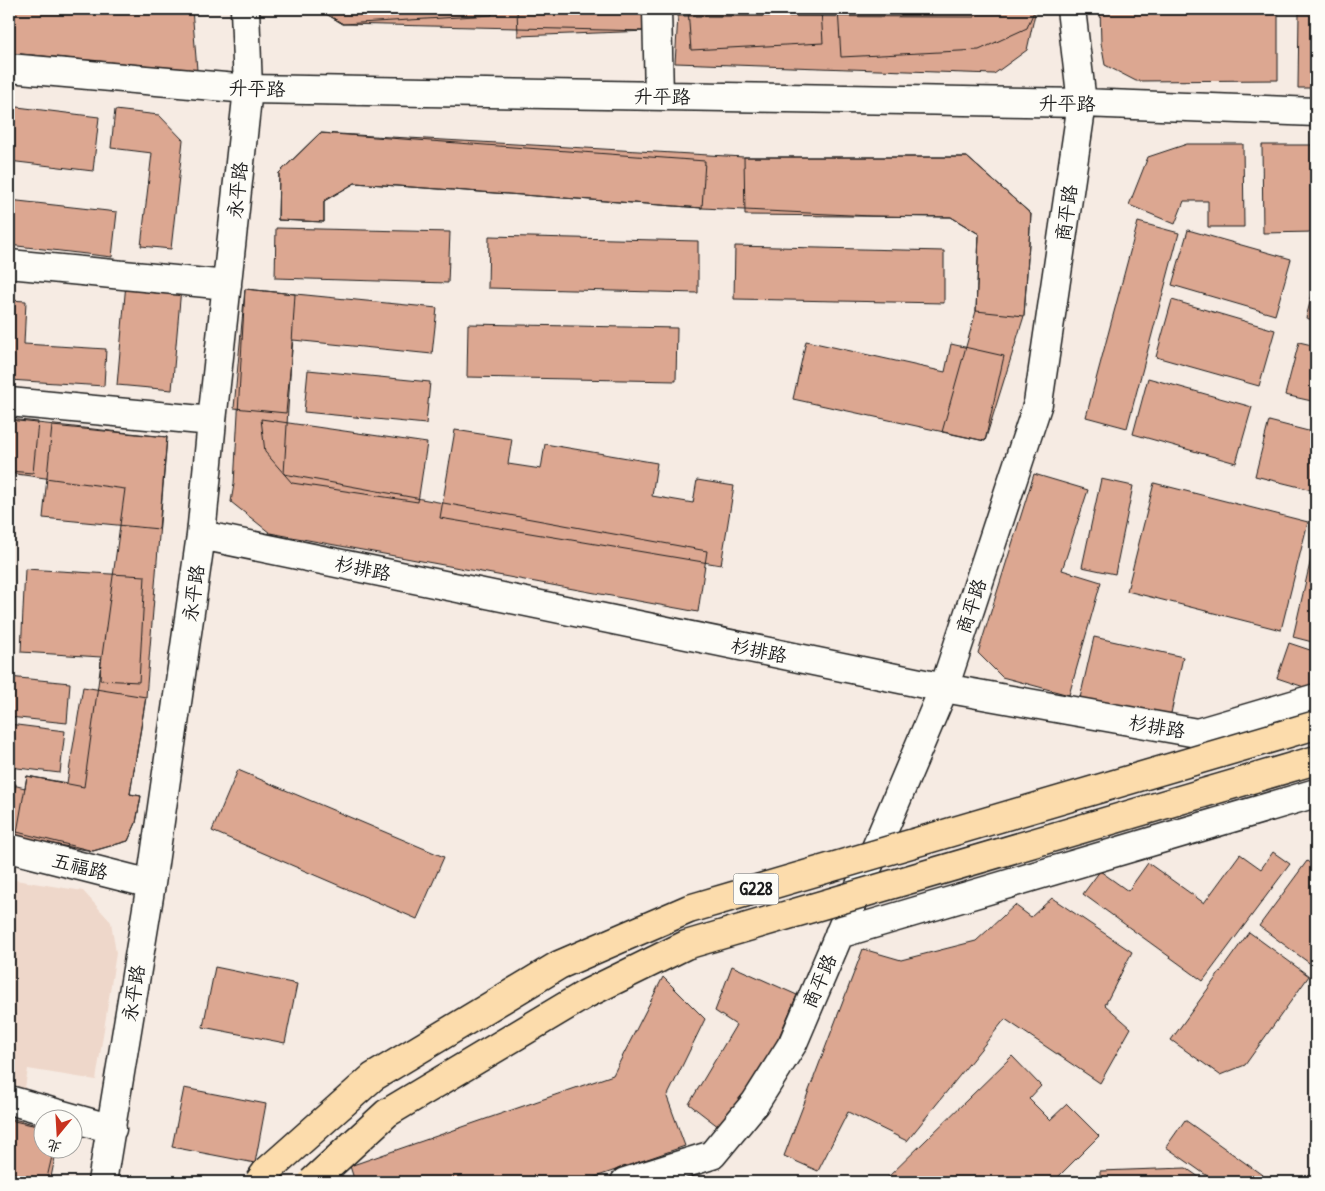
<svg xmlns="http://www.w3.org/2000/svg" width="1325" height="1191" viewBox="0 0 1325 1191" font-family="'Patrick Hand','LXGW WenKai TC',sans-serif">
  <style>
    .built { fill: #eed7ca }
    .building { fill: #dca791; stroke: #1c1c1c }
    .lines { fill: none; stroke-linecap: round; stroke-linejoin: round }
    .minor-casing { stroke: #1c1c1c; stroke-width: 31 }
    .minor { stroke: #fdfcf7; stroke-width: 28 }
    .highway-bridge-casing { stroke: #1c1c1c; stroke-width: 31; stroke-linecap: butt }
    .highway-bridge { stroke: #fcdcac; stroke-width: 28 }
    .labels { text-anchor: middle; stroke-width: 4; stroke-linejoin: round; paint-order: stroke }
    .shield { fill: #fdfcf7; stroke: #605f5e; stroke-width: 1 }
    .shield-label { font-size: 18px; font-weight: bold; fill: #1c1c1c }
    .street-label { font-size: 19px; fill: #1c1c1c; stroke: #fdfcf7 }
  </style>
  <rect width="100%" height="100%" fill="#f6ebe3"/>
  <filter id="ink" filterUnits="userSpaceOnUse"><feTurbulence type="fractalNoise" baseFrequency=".02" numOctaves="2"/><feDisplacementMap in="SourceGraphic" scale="10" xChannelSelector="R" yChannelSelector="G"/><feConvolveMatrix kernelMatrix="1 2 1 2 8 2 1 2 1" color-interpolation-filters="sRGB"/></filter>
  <g filter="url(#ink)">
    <path class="built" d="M 9,879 L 83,891 L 111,922 L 116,953 L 96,1080 L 28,1069 L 24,1094 L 9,1092 Z"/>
    <path class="building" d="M 9,9 L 101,9 L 148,13 L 148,9 L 192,9 L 197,70 L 9,53 Z
      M 318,9 L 491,9 L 492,15 L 343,24 Z
      M 318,9 L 647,9 L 648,31 L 343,24 Z
      M 517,9 L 647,9 L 648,31 L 518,36 Z
      M 688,9 L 821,9 L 823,43 L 691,50 Z
      M 838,9 L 1035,9 L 1027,28 L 979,50 L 841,57 Z
      M 974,9 L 1036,9 L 1027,50 L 994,74 L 675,63 L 678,16 L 975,17 Z
      M 1100,9 L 1278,9 L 1278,80 L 1136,81 L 1105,65 L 1101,43 Z
      M 1299,13 L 1316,13 L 1316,88 L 1298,88 Z
      M 9,106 L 99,117 L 93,171 L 9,161 Z
      M 115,110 L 159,115 L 183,140 L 171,249 L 141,246 L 152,153 L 111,148 Z
      M 320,133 L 705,161 L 702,208 L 355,183 L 324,201 L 324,222 L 278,220 L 279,173 Z
      M 320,133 L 744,157 L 967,157 L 1031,214 L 1024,316 L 985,441 L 942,432 L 976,311 L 979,234 L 951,217 L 871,216 L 702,208 L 355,183 L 324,201 L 324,222 L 278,220 L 279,173 Z
      M 1187,144 L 1243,144 L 1244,227 L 1208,227 L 1208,201 L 1184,201 L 1175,224 L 1129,205 L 1148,157 Z
      M 1262,145 L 1316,145 L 1316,197 L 1313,197 L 1314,232 L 1263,233 Z
      M 744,157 L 967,157 L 1031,214 L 1024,316 L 976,311 L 979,234 L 951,217 L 745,215 Z
      M 9,200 L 117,212 L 112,257 L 9,245 Z
      M 1138,222 L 1179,233 L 1127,428 L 1086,417 Z
      M 276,228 L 450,232 L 448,283 L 275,278 Z
      M 1188,230 L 1291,259 L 1275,315 L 1172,285 Z
      M 489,236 L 698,241 L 698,293 L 488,288 Z
      M 735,246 L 944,251 L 944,303 L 734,299 Z
      M 1316,279 L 1316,321 L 1306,318 Z
      M 126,283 L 181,288 L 172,390 L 117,385 Z
      M 245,289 L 437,308 L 432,354 L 293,340 L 286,413 L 234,408 Z
      M 245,289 L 295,294 L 284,474 L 707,551 L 698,612 L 270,533 L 231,502 L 234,484 Z
      M 9,300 L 26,301 L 24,344 L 106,349 L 104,386 L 9,380 Z
      M 1172,300 L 1275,330 L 1259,386 L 1156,357 Z
      M 468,324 L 677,328 L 676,381 L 467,377 Z
      M 806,341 L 945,372 L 951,344 L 1004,356 L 985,441 L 793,399 Z
      M 1299,342 L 1316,346 L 1316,402 L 1285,395 Z
      M 308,370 L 430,382 L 426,424 L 304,412 Z
      M 1148,378 L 1252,407 L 1236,463 L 1133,434 Z
      M 9,419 L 38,422 L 33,473 L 9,471 Z
      M 261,419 L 427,443 L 418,502 L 292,483 L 265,452 Z
      M 9,420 L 167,437 L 146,697 L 130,794 L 141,796 L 136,823 L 128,841 L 93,851 L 9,830 L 9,784 L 25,788 L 27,776 L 84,787 L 125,489 L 9,473 Z
      M 1269,421 L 1316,433 L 1316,491 L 1255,476 Z
      M 52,426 L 167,437 L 159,529 L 43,518 Z
      M 455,430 L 512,439 L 508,464 L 541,469 L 545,444 L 657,463 L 652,496 L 693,503 L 697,480 L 734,486 L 721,565 L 440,518 Z
      M 1034,474 L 1088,490 L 1062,570 L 1101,582 L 1069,695 L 1002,677 L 978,653 Z
      M 1101,479 L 1133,486 L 1115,574 L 1082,567 Z
      M 1154,483 L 1308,522 L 1281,630 L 1127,591 Z
      M 1316,537 L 1316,643 L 1293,637 Z
      M 25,569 L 145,576 L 139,682 L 100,680 L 101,657 L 21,652 Z
      M 1094,637 L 1183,657 L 1170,718 L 1080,698 Z
      M 1289,643 L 1316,652 L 1316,691 L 1277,678 Z
      M 9,677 L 70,683 L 67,723 L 9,717 Z
      M 83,687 L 146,697 L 130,794 L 141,796 L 136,823 L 128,841 L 93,851 L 16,838 L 27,776 L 67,783 Z
      M 9,724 L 65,731 L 60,773 L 9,767 Z
      M 238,770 L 444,857 L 417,919 L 212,831 Z
      M 9,783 L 16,784 L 9,816 Z
      M 1273,852 L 1290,864 L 1203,981 L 1083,894 L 1100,871 L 1128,891 L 1148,863 L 1204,903 L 1240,854 L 1261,869 Z
      M 1307,861 L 1316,868 L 1316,968 L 1259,926 Z
      M 1052,898 L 1132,952 L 1105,1005 L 1131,1028 L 1100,1083 L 1005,1019 L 907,1141 L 848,1112 L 818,1171 L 784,1156 L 863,949 L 901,960 L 976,941 L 1015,905 L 1031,917 Z
      M 1249,932 L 1309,976 L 1245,1065 L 1220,1075 L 1171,1040 Z
      M 732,966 L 797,995 L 766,1067 L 719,1127 L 689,1104 L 736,1025 L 715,1011 Z
      M 215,967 L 297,984 L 285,1043 L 203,1027 Z
      M 663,977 L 705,1019 L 667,1097 L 685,1146 L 581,1182 L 355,1182 L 350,1166 L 613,1075 Z
      M 1012,1056 L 1041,1086 L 1029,1099 L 1050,1120 L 1067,1104 L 1099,1136 L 1053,1182 L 883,1182 Z
      M 184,1088 L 266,1104 L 255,1163 L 172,1147 Z
      M 9,1118 L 42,1126 L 42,1148 L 57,1148 L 50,1182 L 9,1182 Z
      M 9,1120 L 42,1127 L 42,1148 L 54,1148 L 46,1182 L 9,1182 Z
      M 1185,1120 L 1272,1182 L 1216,1182 L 1166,1147 Z
      M 1186,1168 L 1206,1182 L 1100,1182 L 1100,1171 Z"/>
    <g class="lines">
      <g class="minor-casing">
        <path id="minor" d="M 657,9 L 659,96
          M 9,68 L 248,89 L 1082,103 L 1316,112
          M 9,264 L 227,285
          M 9,402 L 212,421
          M 201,535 L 944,688 L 1197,733 L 1316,698
          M 9,848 L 151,884
          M 839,934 L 1316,793
          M 9,1100 L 112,1129
          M 102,1182 L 151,884 L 201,535 L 212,421 L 248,89 L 245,9
          M 625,1182 L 712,1155 L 755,1103 L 793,1043 L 944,688 L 1038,403 L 1082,103 L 1071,9"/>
      </g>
      <use href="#minor" class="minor"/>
      <g class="highway-bridge-casing">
        <path id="highway-bridge" d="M 259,1182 L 266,1172 L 373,1077 L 559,965 L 689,909 L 1316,725
          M 312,1182 L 387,1113 L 586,994 L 686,945 L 1316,760"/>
      </g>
      <use href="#highway-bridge" class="highway-bridge"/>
    </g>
  </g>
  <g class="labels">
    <rect class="shield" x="733.5" y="873.5" width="45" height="31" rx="4"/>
    <g class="shield-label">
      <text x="756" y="895">G228</text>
    </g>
    <g class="street-label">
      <text transform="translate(257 88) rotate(2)" y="7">升平路</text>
      <text transform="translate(662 96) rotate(1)" y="7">升平路</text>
      <text transform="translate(1067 103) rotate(1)" y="7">升平路</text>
      <text transform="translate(237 190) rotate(-84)" y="7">永平路</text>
      <text transform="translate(1066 213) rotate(-82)" y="7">商平路</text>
      <text transform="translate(363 568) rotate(12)" y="7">杉排路</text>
      <text transform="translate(193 593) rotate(-82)" y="7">永平路</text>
      <text transform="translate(971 606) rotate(-72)" y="7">商平路</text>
      <text transform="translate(759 650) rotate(12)" y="7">杉排路</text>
      <text transform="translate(1157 726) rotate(10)" y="7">杉排路</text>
      <text transform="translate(80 866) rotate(14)" y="7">五福路</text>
      <text transform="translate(819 981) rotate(-67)" y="7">商平路</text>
      <text transform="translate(133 993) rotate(-81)" y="7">永平路</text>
    </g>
  </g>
  <rect width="1325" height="1191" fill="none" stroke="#fdfcf7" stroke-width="30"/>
  <rect x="15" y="15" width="1295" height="1161" fill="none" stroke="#1c1c1c" stroke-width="2" filter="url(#ink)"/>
  <g transform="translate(58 1134) rotate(198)"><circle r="24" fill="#fdfcf7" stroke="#a3a29f"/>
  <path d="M0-4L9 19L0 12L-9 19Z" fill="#c8321e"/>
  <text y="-8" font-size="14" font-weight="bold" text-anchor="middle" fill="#1c1c1c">北</text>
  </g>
</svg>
